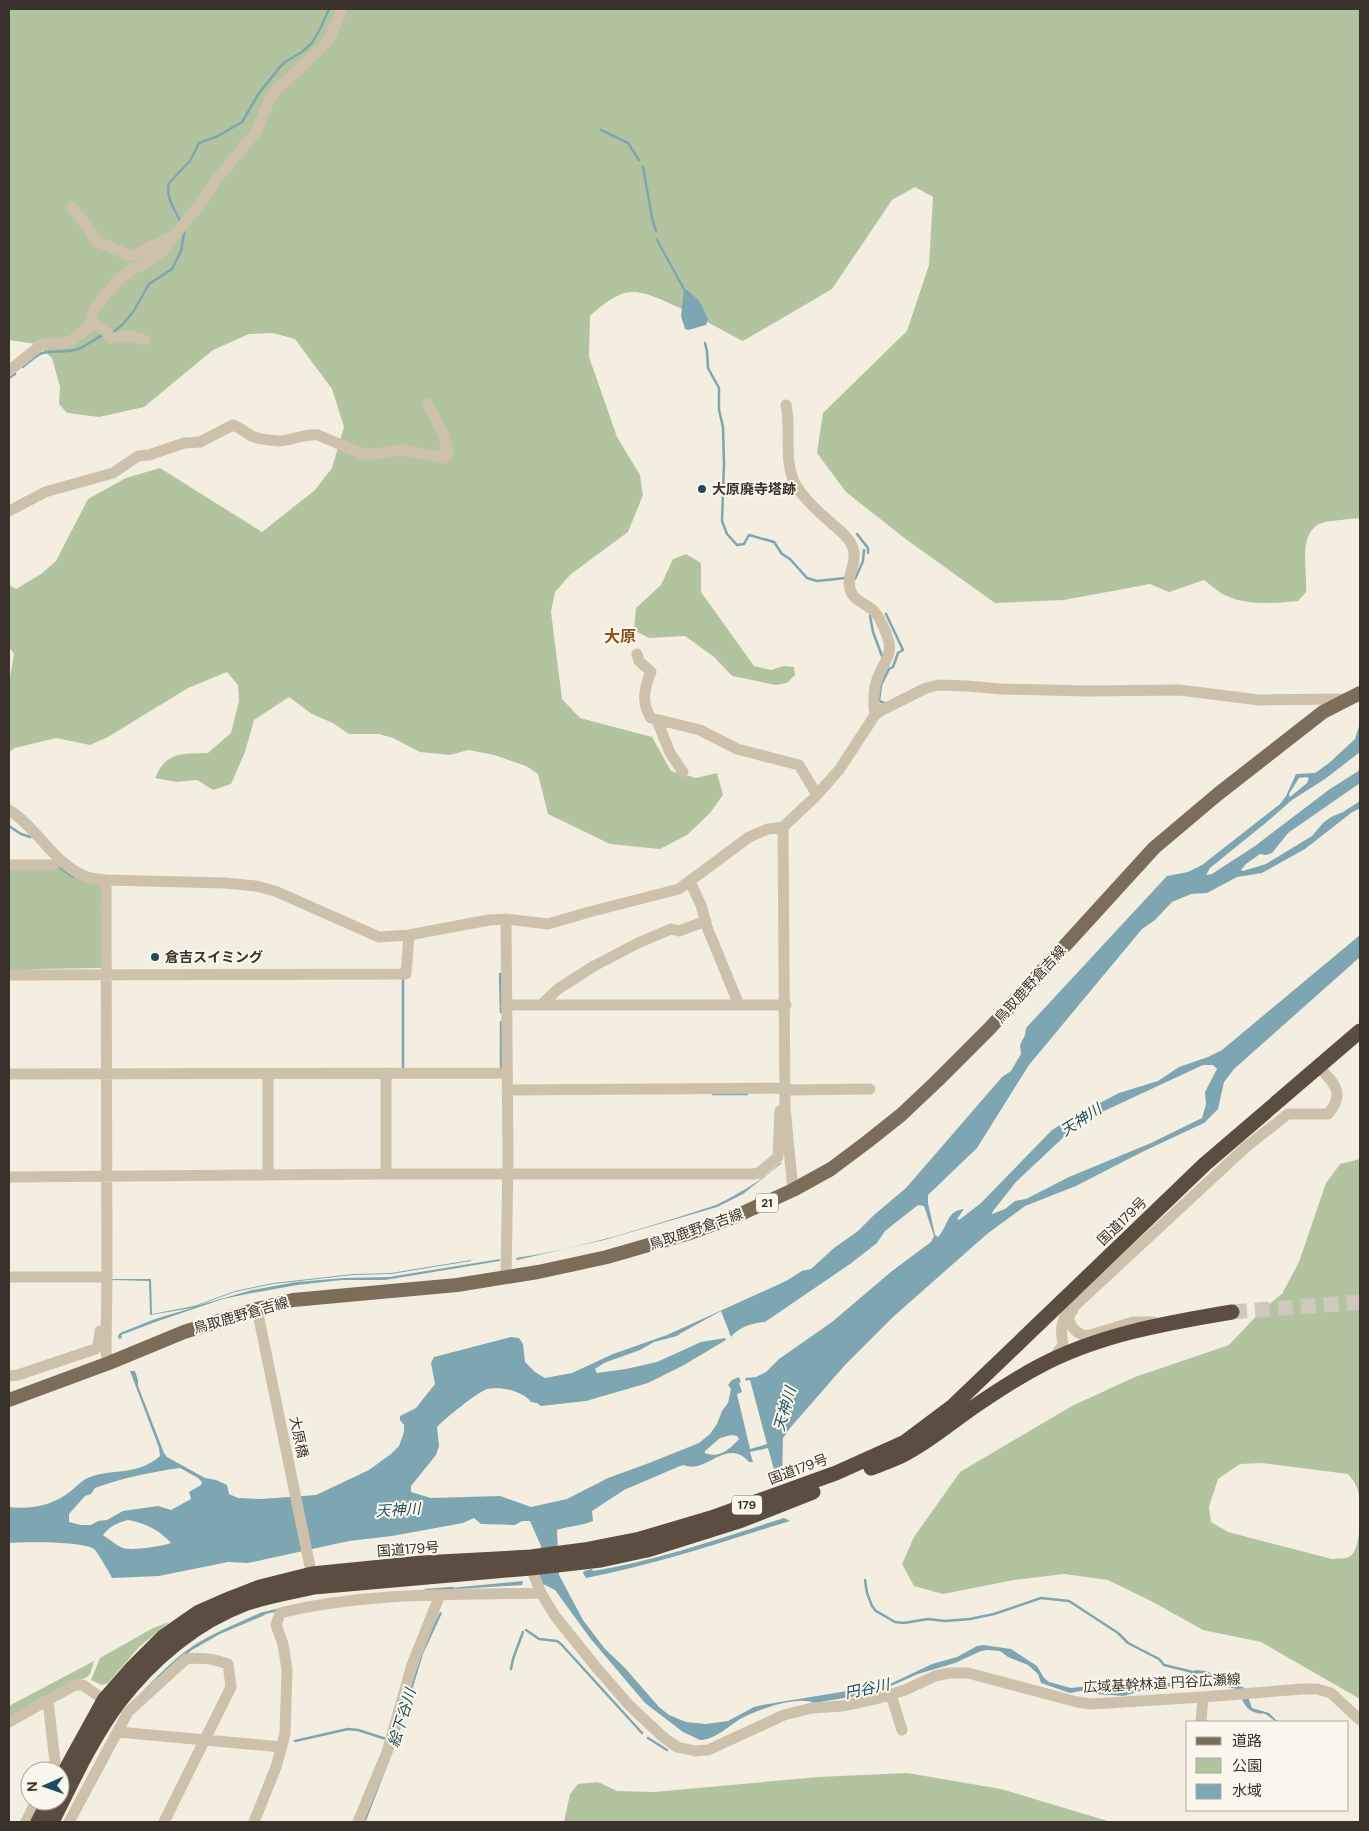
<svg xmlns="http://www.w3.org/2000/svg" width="1369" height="1831" viewBox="0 0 1369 1831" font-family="'DM Sans','Noto Sans JP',sans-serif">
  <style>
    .green { fill: #b1c49f }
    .water { fill: #7ea6b2; fill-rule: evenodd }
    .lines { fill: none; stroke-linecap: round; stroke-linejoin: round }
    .stream { stroke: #7ea6b2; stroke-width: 2.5 }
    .highway-tunnel { stroke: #cfc8bc; stroke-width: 15; stroke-dasharray: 15 8; stroke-linecap: butt }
    .minor { stroke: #cdc1ab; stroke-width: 11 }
    .major { stroke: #7c6d5b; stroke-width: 14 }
    .highway { stroke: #5b4e41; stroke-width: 15 }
    .poi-dot { fill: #1e4d5d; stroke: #fbf7ed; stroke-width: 2 }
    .labels { text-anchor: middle; stroke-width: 4; stroke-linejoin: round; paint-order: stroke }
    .shield { fill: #fbf7ed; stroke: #746d64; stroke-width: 1 }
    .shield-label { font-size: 12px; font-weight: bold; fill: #3a322a }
    .poi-label { font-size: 14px; font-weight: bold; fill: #3a322a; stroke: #fbf7ed; text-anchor: start }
    .street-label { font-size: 14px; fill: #3a322a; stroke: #fbf7ed }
    .water-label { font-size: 15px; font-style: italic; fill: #1e4d5d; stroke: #fbf7ed }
    .quarter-label { font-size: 16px; font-weight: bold; fill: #8b4e21; stroke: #fbf7ed }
  </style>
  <rect width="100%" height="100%" fill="#f4eee0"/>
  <path class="green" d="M 9,9 L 1360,9 L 1360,518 C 1349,519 1336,520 1325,522 C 1296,529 1308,570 1306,592 L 1298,601 C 1274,603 1249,606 1227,596 C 1219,593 1211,585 1204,580 L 1169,592 L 1150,584 L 1064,600 L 995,603 L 907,540 L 846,492 L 817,453 L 823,413 L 907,331 L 929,265 L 933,197 L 915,187 L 892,200 L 832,289 L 743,341 C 721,330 655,291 633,292 C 617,292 601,306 590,316 L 589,357 L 617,437 L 640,475 L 643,495 L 628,532 L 571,574 L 555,592 L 551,612 L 562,699 L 580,718 L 652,737 L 671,771 L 696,778 L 717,773 L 723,795 L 710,813 L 687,835 L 660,849 L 610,844 L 548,814 L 538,774 L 526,766 L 494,755 L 469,750 L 449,755 L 420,752 L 393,738 L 379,734 L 349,734 L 333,723 L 312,714 L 289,697 L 254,720 L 245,752 L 231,784 L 213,790 L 197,780 L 177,782 L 155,778 C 166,751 183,754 208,753 L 231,733 L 239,701 L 238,685 L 227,672 L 188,688 L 108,737 L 90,745 L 56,738 L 15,748 L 9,752 L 9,683 L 14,654 L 9,647 L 9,585 L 16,589 L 41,574 L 56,561 L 88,499 L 126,478 L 160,468 L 262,532 L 315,490 L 332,468 L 344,427 L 332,389 L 295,339 L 273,333 L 249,334 L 213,350 L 144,407 L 99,417 L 67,413 L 59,404 L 60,387 L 52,358 L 36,344 L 9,340 Z
    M 686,554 L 701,563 L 701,592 L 754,666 L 771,670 L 784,666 L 794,667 L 795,675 L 787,683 L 776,685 L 732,676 L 714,657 L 685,636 L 649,638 L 634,630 L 636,608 L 661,585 L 673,559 Z
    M 60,865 L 103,884 L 101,968 L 37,969 L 9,973 L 9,868 Z
    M 1360,1159 L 1360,1511 C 1359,1494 1360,1487 1348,1474 L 1262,1463 L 1240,1464 L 1218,1479 L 1209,1507 L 1211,1522 L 1228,1532 L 1332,1559 C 1338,1558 1345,1559 1349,1557 C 1359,1551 1359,1531 1360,1521 L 1360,1699 L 1261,1642 L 1203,1630 L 1151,1601 L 1108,1580 L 1064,1574 L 1014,1580 L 943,1594 L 914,1586 L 902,1564 L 914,1537 L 960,1472 L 1072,1406 L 1135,1377 L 1229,1345 L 1262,1310 L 1282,1294 L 1299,1262 L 1326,1183 L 1340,1164 Z
    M 169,1622 L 139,1647 L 108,1683 L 102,1685 L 91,1680 L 100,1658 L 153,1628 Z
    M 94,1661 C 90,1673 92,1677 78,1680 L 9,1718 L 9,1706 Z
    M 907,1773 L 1001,1789 L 1111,1822 L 564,1822 L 570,1794 L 578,1784 L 598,1782 L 617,1791 L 654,1792 L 818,1777 Z"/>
  <path class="water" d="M 684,290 L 687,290 C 702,302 700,302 708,319 L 706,325 L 688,330 L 685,329 L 681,316 Z
    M 1360,723 L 1360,752 L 1325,779 L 1292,800 L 1268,821 L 1210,868 L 1206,875 L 1212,874 L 1255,846 L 1330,789 L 1360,770 L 1360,783 L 1288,833 L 1272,853 L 1266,855 L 1260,854 L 1246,864 L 1241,870 L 1243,871 L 1266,864 L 1312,836 L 1323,823 L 1331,817 L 1343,812 L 1360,801 L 1360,808 L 1351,813 L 1305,849 L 1262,873 L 1237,877 L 1207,893 L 1191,894 L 1172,902 L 1155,920 L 1142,929 L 1029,1065 L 977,1148 L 928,1195 L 928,1203 L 935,1235 L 938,1237 C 948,1227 946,1211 964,1209 L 957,1219 L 959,1220 L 981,1203 L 1052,1130 L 1071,1118 L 1119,1093 L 1158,1081 L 1179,1067 L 1208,1057 L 1222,1050 L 1360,935 L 1360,957 L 1234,1069 L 1224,1082 L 1218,1109 L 1204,1123 L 1142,1152 L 1076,1186 L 1025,1206 L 987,1234 L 893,1317 L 845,1365 L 790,1428 L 783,1438 L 782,1474 L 779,1474 L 780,1476 L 776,1475 L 775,1473 L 768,1448 L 750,1452 L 753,1462 L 749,1462 C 727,1436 705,1475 684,1465 L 680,1466 L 624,1490 L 592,1511 L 593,1521 C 581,1526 569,1526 557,1530 L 559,1575 L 583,1620 L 605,1649 L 625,1668 L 659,1707 L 669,1715 L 686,1722 L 706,1724 L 728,1721 L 754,1707 L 762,1705 L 890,1684 L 932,1664 L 957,1657 L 977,1646 L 983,1645 L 1011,1649 L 1037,1666 L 1044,1678 L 1049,1682 L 1071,1688 L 1088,1686 L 1100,1687 L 1107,1691 L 1128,1692 L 1139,1688 L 1165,1685 L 1196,1670 L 1205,1671 L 1211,1673 L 1226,1684 L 1243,1687 L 1246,1691 L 1252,1708 L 1269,1713 L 1278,1722 C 1273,1721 1270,1716 1265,1714 C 1262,1713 1259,1714 1257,1713 C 1244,1710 1243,1699 1237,1689 C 1228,1687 1216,1687 1212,1677 C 1202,1671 1193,1672 1185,1682 L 1185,1684 L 1177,1684 L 1156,1691 L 1140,1691 L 1124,1696 L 1096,1694 L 1086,1690 L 1070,1693 L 1041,1683 L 1038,1674 L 1028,1665 L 1008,1657 L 1000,1651 L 988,1650 L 981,1651 L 955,1663 L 918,1674 L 875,1693 L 814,1703 C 798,1695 756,1710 740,1719 C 729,1726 714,1740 700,1740 L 683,1732 L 645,1703 L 590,1638 L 555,1590 L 541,1583 L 539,1578 L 541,1546 L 530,1521 L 522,1521 L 515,1525 L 481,1524 L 474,1518 L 463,1523 L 392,1536 L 349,1541 L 248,1563 L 228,1562 L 159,1576 L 112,1578 C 110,1573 96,1550 94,1549 C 80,1541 26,1542 9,1543 L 9,1507 C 32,1510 53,1505 71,1491 C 77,1486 82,1480 90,1477 C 115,1468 137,1476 160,1456 L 159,1448 L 130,1371 L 135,1371 L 138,1380 L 138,1386 L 164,1453 L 167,1457 L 205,1478 L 216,1480 L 227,1485 L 229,1494 L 238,1498 L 261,1499 L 316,1495 L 369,1470 L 391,1454 L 399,1446 L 404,1432 L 404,1425 L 400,1420 L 400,1416 L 416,1408 L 435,1384 L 431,1363 L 434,1357 L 511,1337 L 519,1338 L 523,1344 L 525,1362 L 535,1372 L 545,1378 L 572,1373 L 613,1354 L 667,1335 L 786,1281 L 802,1271 L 811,1269 L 834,1248 L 858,1231 L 874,1215 L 906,1188 L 1002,1077 L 1011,1071 L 1021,1054 L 1020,1045 L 1025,1035 L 1026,1028 L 1167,876 L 1188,872 L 1202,865 L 1280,804 L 1286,796 L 1296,774 L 1315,773 L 1329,763 L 1355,739 ZM 1306,777 L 1309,778 L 1307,783 L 1290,797 L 1289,794 L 1299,778 ZM 1203,1065 L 1213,1065 L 1217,1069 L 1205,1092 L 1206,1104 L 1202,1118 L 1151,1143 L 1069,1177 L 1026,1199 L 1015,1201 L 1005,1209 L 992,1214 L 993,1211 L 1016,1182 L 1069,1132 L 1104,1111 ZM 918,1205 L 924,1206 L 934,1236 L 931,1242 L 892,1271 L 832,1322 L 779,1359 L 766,1372 L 756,1377 L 745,1378 L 746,1381 L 750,1380 L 767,1444 L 750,1449 L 737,1394 L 742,1392 L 739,1383 L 741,1382 L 739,1377 L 732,1380 L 728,1385 L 731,1389 L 728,1403 L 722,1411 L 717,1424 L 710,1434 L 699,1443 L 649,1463 L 608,1478 L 567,1499 L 531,1507 L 500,1496 L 431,1498 L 411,1492 L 411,1486 L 436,1455 L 439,1446 L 437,1427 C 443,1420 479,1391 487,1389 C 501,1386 523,1391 531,1402 L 537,1403 L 541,1406 L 586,1401 L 648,1383 L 684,1365 L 726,1340 L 725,1338 L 701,1342 L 657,1362 L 626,1369 L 597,1373 L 595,1369 L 604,1363 L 640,1350 L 654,1342 L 677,1336 L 681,1333 L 721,1311 L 731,1337 C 739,1327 752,1323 765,1322 L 850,1264 L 877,1243 L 885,1231 ZM 731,1435 L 737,1436 L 739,1439 C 730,1449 719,1459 705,1453 L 705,1451 L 720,1438 ZM 180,1468 L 198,1478 L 202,1482 L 201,1485 L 189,1492 L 191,1499 L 171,1510 L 158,1506 L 123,1511 L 107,1520 L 98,1521 L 91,1525 L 81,1525 L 69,1522 L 69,1514 L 85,1496 L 91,1494 L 95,1488 C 122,1478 151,1472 180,1468 ZM 128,1520 C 145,1523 159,1530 171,1543 C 162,1546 133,1551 123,1548 C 117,1546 109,1539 103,1535 C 110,1526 117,1523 128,1520 Z
    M 780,1163 L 782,1163 L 743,1194 L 717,1207 L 604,1240 L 517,1260 L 516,1258 C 584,1248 651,1226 716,1205 C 738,1194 763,1180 780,1163 Z
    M 500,1259 L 500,1261 L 385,1280 L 342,1280 L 297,1285 L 252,1293 L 223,1299 L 158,1321 L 121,1335 L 122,1338 L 119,1339 L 118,1336 L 120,1333 L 155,1319 L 192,1308 L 150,1315 L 149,1281 L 112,1280 L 112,1279 L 151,1279 L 152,1314 L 194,1306 L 235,1291 L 273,1283 L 353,1274 L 391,1273 L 471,1260 L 471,1261 L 391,1274 L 353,1275 L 273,1284 L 235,1292 L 196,1306 L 252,1290 L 296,1282 L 344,1278 L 389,1277 Z
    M 784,1518 L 790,1521 C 722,1542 655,1565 586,1578 L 583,1573 L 584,1571 L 592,1569 L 593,1571 C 659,1560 721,1538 784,1518 Z
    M 523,1581 L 522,1585 L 458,1589 L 450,1588 Z
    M 262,1612 L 265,1615 L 220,1634 L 192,1650 L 136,1698 C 154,1680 172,1660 193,1646 C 215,1632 239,1623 262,1612 Z
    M 440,1612 L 442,1613 L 423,1654 L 396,1743 L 366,1821 L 361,1822 L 430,1632 Z"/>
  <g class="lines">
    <path class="stream" d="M 601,130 L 628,143 L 639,160
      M 643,167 L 652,218 L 656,231
      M 180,221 C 175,209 165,197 169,183 L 190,161 L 199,143 L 218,136 L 242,122 L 259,93 L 280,67 L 285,62 L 302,52 L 312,43 L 321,27 L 329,9
      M 657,240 L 685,291
      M 112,333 L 122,325 L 133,312 L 149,284 L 172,269 L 181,251 L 185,228
      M 705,343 L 707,351 L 708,368 L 719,388 L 719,410 L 723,427 L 724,464 L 722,521 L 727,534 L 737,545 L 744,544 L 749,535 L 774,542 L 782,554 L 790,559 L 807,578 L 817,581 L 845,578
      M 23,367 C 29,362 35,356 42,353 C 54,350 67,353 78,349 C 87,346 94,339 103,335
      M 9,378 L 15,374
      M 857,534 L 868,548 L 868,553
      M 855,579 L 863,561 L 864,550
      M 870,616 L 873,632 L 882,656
      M 884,703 L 879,701 L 881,685 L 889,669 L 893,667 L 898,653 L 903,650 L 886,614
      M 9,826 L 21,834 L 30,837
      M 59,867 L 73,877
      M 500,974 L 501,1012
      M 403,979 L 403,1068
      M 501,1022 L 501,1067
      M 713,1094 L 747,1094
      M 865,1580 L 867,1593 L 872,1606 L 876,1611 L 895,1622 L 904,1623 L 928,1619 L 945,1621 L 970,1619 L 994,1614 L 1041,1598 L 1069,1601 L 1118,1633 L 1128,1643 L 1159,1659 L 1164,1665 L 1193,1672
      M 426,1590 L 453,1588
      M 261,1614 L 277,1610
      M 526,1630 L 539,1639 L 557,1641 L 561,1644 L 642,1733
      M 511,1669 L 513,1659 L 523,1632
      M 648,1738 L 667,1750
      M 295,1741 L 348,1729 L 358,1730 L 386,1739"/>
    <path class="highway-tunnel" d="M 1232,1312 L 1360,1302"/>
    <path class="minor" d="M 72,207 L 98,242 L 129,255 L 134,255 L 173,236
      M 90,321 L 104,329 L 111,338 L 130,336 L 145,340
      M 9,371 L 42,344 L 68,343 L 79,335 L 89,327 L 94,309 L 117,281 L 129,272 L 160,254 L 203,200 L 217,179 L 255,133 L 273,93 L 317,52 L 330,38 L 342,9
      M 786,405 C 792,431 782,463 797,487 C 803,497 818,512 828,520 C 837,529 849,536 853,548 C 858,562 846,575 850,589 C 853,601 866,603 874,611 C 881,619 886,632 889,642 C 892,655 882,666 878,677 C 873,690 873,702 875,715
      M 9,511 L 45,492 L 113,473 L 138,456 L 149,455 L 184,443 L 200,442 L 233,425 C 241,428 247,434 254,437 C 261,440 271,440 278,441 C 292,441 305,433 318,435 L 365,455 L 403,450 L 445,458 L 448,454 L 444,436 L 428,404
      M 637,654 L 639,661 L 651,672 C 644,688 641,703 651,718 L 700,730 L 737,749 L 799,765 L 817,795
      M 657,720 L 670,753 L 683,772
      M 9,810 C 38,828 54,865 87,877 C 93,879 100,879 106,880 L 225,883 L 256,886 L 275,891 L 379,937 L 409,935 L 489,920 L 506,919 L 548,924 L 589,912 L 679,889 L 749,837 L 768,829 L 783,827 L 814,798 L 839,770 L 875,715 L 882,710 L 926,688 L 939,685 L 967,686 L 1001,689 L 1087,691 L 1179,690 L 1259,700 L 1346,699
      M 783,827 L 785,1108 L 793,1190
      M 9,865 L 53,865 L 60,860
      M 106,880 L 107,1277 L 106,1353 L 109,1363
      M 690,882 L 701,905 L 707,927 L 739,1005
      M 9,975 L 406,974 L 409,935
      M 542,1004 L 558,989 L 594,966 L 638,943 L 671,929 L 679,931 L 706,921
      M 506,1005 L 786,1005
      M 386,1073 L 386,1174
      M 9,1074 L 507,1073
      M 507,1090 L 786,1088
      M 786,1090 L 870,1089
      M 268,1175 L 268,1074
      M 9,1177 L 386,1174 L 753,1174 L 759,1173 L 778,1157 L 780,1111 L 785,1108
      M 9,1277 L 107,1277
      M 506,1277 L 508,1160 L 506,919
      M 257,1309 L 313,1581
      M 1073,1310 L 1068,1317 C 1071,1328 1076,1334 1087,1336 L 1133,1322 L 1154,1322
      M 1053,1359 L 1063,1345 C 1061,1332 1060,1324 1067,1313 L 1246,1147 L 1288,1114 L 1328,1114 C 1346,1093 1334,1083 1319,1067
      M 9,1376 L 18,1375 L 95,1349 L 98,1346 L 100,1331
      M 531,1562 L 531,1568 L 541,1593 L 555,1616 L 596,1667 L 629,1705 L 663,1737 L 677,1747 L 695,1751 L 708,1750 L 784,1715 L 812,1708 L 842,1706 L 879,1698 L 905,1690 L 935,1676 L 949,1673 L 968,1673 L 1077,1702 L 1092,1704 L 1203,1697 L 1302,1689 L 1317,1689 L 1331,1693 L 1360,1720
      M 891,1695 L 902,1730
      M 48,1701 L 55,1762 L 51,1771
      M 9,1722 L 75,1685 L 83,1685 L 104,1700
      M 1201,1722 L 1203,1697
      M 118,1732 L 282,1747
      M 26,1822 L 36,1801
      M 69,1822 L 128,1712 L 186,1659 C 200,1657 215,1659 228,1664 L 231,1687 L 164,1822
      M 254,1822 L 276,1767 L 285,1734 L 287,1670 L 283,1644 L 276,1625 L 280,1613 C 365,1592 454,1595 541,1593
      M 358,1822 L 387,1752 L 412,1665 L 440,1595"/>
    <path class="major" d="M 9,1400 L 109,1363 L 184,1332 L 257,1309 L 293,1300 L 457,1285 L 538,1272 L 607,1257 L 690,1233 L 734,1217 L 793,1190 L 831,1169 L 867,1142 L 901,1115 L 937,1081 L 990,1028 L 1154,848 L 1218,794 L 1323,712 L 1360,693"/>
    <path class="highway" d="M 871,1468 C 881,1464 893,1460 903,1455 C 931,1441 955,1419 981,1402 C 999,1390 1017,1378 1036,1368 C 1096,1335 1166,1323 1232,1312
      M 60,1780 L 104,1700 L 133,1667 L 163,1637 L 199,1612 L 224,1601 L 260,1587 L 312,1574 L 422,1563 L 531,1557 L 584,1550 L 640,1539 L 711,1518 L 836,1473 L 905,1442 L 953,1406 L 1205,1164 L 1360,1031
      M 38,1822 L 49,1801
      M 52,1822 C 72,1782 92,1738 119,1702 C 152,1659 196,1622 247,1603 C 269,1596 292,1592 314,1587 L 531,1568 L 601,1560 L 647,1550 L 742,1520 L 813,1492"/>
  </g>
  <g class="poi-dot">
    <circle cx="702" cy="489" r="5"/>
    <circle cx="155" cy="957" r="5"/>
  </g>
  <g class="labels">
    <g class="shield">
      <rect x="756" y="1193.5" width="22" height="19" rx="4"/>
      <rect x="732" y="1495.5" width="30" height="19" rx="4"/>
    </g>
    <g class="shield-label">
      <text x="767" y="1207">21</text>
      <text x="747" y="1509">179</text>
    </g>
    <g class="poi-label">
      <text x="712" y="494">大原廃寺塔跡</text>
      <text x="165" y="962">倉吉スイミング</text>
    </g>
    <g class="street-label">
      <text transform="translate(1030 984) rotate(-48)" y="5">鳥取鹿野倉吉線</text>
      <text transform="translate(1122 1221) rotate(-44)" y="5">国道179号</text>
      <text transform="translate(696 1229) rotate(-19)" y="5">鳥取鹿野倉吉線</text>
      <text transform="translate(241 1315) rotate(-16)" y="5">鳥取鹿野倉吉線</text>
      <text transform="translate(299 1437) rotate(78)" y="5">大原橋</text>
      <text transform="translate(798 1469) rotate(-20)" y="5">国道179号</text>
      <text transform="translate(408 1549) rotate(-4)" y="5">国道179号</text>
      <text transform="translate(1162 1683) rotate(-3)" y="5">広域基幹林道 円谷広瀬線</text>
    </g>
    <g class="water-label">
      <text transform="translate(1081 1120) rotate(-33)" y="5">天神川</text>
      <text transform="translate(785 1409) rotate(-74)" y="5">天神川</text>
      <text transform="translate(398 1510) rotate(-3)" y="5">天神川</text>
      <text transform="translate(867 1689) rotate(-12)" y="5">円谷川</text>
      <text transform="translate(402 1718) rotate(-73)" y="5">絵下谷川</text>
    </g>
    <g class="quarter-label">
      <text x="620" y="642">大原</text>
    </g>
  </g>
  <rect width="1369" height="1831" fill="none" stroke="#3a322a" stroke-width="20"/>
  <rect x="1186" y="1721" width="162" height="90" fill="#fbf7ed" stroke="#aea89f"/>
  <rect x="1196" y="1737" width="25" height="8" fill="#7c6d5b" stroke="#aea89f"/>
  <text x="1232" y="1746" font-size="15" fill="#3a322a">道路</text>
  <rect x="1196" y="1758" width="25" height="15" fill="#b1c49f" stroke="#aea89f"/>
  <text x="1232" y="1771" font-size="15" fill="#3a322a">公園</text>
  <rect x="1196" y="1784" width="25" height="15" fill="#7ea6b2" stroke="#aea89f"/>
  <text x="1232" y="1796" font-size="15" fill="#3a322a">水域</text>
  <g transform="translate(45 1786) rotate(268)"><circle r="24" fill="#fbf7ed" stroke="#aea89f"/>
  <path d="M0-4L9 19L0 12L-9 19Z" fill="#1e4d5d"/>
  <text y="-8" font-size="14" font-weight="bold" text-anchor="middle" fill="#3a322a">N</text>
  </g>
</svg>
